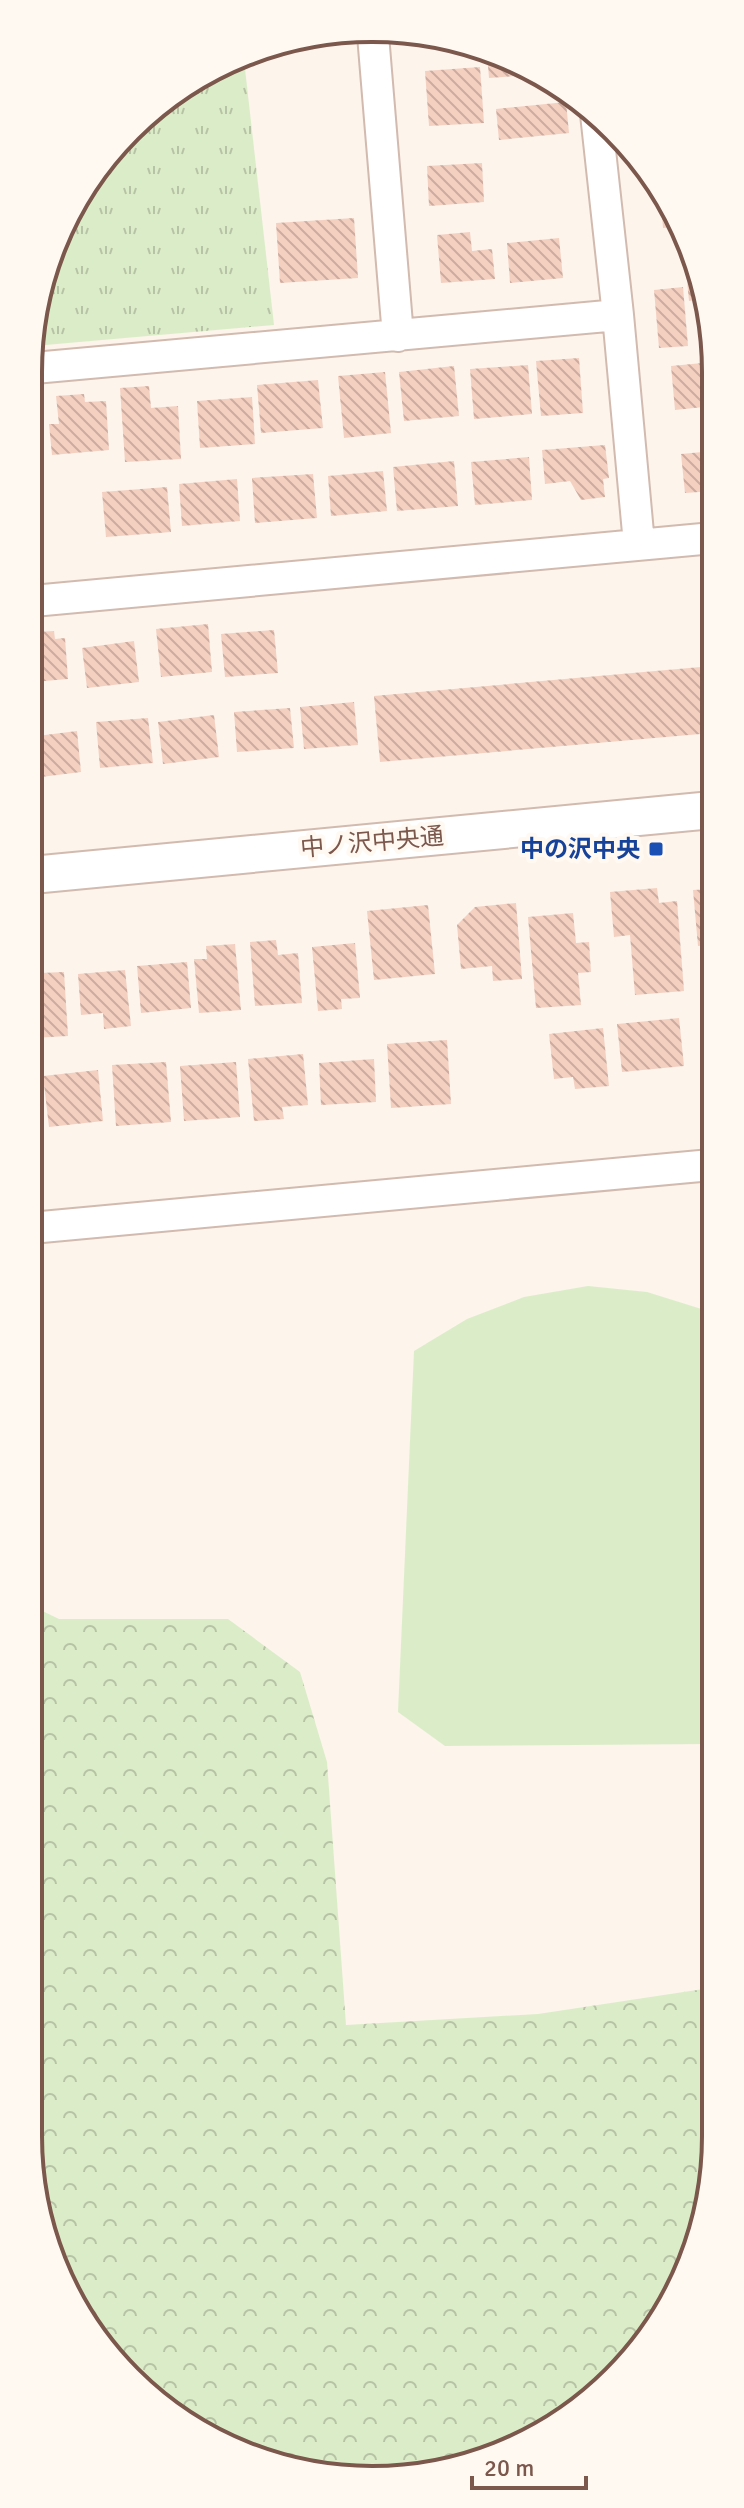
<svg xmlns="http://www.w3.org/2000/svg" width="744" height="2508" viewBox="0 0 744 2508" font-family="Signika,'Noto Sans JP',sans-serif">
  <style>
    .forest { fill: url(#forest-crowns) }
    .park { fill: url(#park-tufts) }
    .pitch { fill: #dbedc8 }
    .building { fill: url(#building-back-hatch) }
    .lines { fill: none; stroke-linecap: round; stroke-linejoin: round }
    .minor-casing { stroke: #d2baaf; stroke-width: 34 }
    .tertiary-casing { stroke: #d2baaf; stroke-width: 40 }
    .minor { stroke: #fff; stroke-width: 30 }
    .tertiary { stroke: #fff; stroke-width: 36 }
    .transit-dot { fill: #1a4fb4; stroke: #fff9f2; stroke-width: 3 }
    .labels { text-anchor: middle; stroke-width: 8; stroke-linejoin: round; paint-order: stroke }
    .street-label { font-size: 24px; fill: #7b574c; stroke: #fff9f2 }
    .transit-label { font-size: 24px; font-weight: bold; fill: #164399; stroke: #fff9f2; text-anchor: end }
    .rim { fill: none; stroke: #7b574c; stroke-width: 4 }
  </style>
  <defs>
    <pattern id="forest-crowns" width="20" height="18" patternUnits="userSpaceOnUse" patternTransform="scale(2)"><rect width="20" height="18" fill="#dbedc8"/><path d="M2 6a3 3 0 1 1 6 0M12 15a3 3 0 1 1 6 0" fill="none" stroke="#b7c3a5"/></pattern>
    <pattern id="park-tufts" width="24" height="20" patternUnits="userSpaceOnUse" patternTransform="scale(2)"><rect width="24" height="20" fill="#dbedc8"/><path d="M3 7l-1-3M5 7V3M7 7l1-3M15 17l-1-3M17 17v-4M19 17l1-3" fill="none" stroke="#b7c3a5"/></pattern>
    <pattern id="building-back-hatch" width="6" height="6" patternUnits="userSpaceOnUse" patternTransform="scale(2)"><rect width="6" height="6" fill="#f4d0c1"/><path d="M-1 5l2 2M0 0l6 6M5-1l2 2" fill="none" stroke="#cbac9f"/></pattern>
  </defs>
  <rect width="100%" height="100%" fill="#fdf4eb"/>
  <path class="forest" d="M 30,1605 L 59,1619 L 228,1619 L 300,1672 L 327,1762 L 346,2025 L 538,2014 L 710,1988 L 709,2203 L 670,2308 L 581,2409 L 461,2468 L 349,2479 L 219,2444 L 114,2363 L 54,2267 L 28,2136 Z"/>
  <path class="park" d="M 244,60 L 274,325 L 34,346 L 35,305 L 86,181 L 181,86 Z"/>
  <path class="pitch" d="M 588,1286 L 647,1292 L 711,1312 L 710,1744 L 445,1746 L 398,1712 L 414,1351 L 467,1319 L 524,1297 Z"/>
  <path class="building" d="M 487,53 L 504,59 L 544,74 L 489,78 Z
    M 480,67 L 484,123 L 429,126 L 425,71 Z
    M 566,102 L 569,133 L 499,140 L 496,109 Z
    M 482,163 L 484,202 L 429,206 L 427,166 Z
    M 660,191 L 681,220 L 682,226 L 663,228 Z
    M 354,218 L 358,278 L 280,283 L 276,223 Z
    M 470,232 L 472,251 L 492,249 L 495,279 L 441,283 L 437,235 Z
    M 559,238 L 563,278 L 510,283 L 507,243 Z
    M 690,250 L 705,299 L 689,301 L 684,251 Z
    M 683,287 L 688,346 L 659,348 L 654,290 Z
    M 579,358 L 583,413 L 541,416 L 536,361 Z
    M 713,362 L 713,406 L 675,410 L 671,366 Z
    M 528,365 L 532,414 L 474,419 L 470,369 Z
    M 454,366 L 459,416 L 404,421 L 399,372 Z
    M 385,372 L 391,433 L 344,438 L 338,376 Z
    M 318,380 L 323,428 L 261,433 L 257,385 Z
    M 149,386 L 151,408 L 178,406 L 181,459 L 125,462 L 120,388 Z
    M 84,394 L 85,402 L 106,401 L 109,450 L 52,455 L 49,424 L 59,424 L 56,396 Z
    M 252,397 L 255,444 L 200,448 L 197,401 Z
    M 34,403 L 39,403 L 44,448 L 34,449 Z
    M 605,445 L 609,478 L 603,479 L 605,497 L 581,500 L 570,481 L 545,484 L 542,450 Z
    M 713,451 L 713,491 L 685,493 L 681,454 Z
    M 529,457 L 532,500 L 475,505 L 471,462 Z
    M 454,461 L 458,506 L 397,511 L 393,467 Z
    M 383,471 L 387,511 L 331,516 L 328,476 Z
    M 313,474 L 317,518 L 255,523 L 252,478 Z
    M 237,479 L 240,521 L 182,526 L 179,484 Z
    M 167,487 L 171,532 L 106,537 L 102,492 Z
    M 208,624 L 212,672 L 161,677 L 156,629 Z
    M 274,630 L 278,673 L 225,677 L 221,634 Z
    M 54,631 L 55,639 L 65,638 L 68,679 L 33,682 L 33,641 L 37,641 L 36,632 Z
    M 134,641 L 139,682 L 87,688 L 82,648 Z
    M 712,666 L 712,733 L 380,762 L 374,696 Z
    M 354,702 L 358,745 L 304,749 L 300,707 Z
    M 290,708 L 294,748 L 237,752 L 234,712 Z
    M 214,715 L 219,757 L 163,764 L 158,722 Z
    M 148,718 L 153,763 L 100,768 L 96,722 Z
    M 33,720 L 35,720 L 37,736 L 77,731 L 81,772 L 33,778 Z
    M 657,888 L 659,903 L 677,901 L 684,991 L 635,995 L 630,935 L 614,937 L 610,892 Z
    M 712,889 L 712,945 L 698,946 L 693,890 Z
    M 516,903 L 522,979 L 493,981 L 492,966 L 461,969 L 457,925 L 475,907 Z
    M 428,905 L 435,974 L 374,980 L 367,911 Z
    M 573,913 L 576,943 L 589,942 L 591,972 L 578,973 L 581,1005 L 536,1008 L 528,917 Z
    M 276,940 L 278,955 L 298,953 L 302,1003 L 255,1006 L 250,942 Z
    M 355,943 L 360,998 L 341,999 L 342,1009 L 318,1011 L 312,947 Z
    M 235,944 L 241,1010 L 199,1013 L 194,959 L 207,959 L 206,946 Z
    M 187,962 L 191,1008 L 141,1013 L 137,966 Z
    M 125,970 L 131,1026 L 104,1029 L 103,1013 L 81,1015 L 78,974 Z
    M 64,972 L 68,1036 L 32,1038 L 32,983 L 41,982 L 40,973 Z
    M 679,1018 L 684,1066 L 622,1072 L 617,1024 Z
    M 712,1021 L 712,1065 L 705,1066 L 702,1022 Z
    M 603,1028 L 609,1086 L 575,1089 L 573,1077 L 554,1079 L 549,1034 Z
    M 447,1040 L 451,1104 L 391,1108 L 387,1044 Z
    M 303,1054 L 308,1105 L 282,1107 L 284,1119 L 254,1121 L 248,1059 Z
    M 374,1059 L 376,1102 L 321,1105 L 319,1063 Z
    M 166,1062 L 171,1122 L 116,1126 L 112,1065 Z
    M 236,1062 L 240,1117 L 184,1121 L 180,1066 Z
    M 98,1070 L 103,1121 L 49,1127 L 43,1076 Z
    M 32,1099 L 34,1099 L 37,1128 L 32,1128 Z"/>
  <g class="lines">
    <g class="minor-casing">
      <path id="minor" d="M 373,35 L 398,336
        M 596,114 L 618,315 L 639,544
        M 34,368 L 618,315
        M 33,601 L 713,538
        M 31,1228 L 711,1165"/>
    </g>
    <g class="tertiary-casing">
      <path id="tertiary" d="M 32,875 L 712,810"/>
    </g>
    <use href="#minor" class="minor"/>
    <use href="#tertiary" class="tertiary"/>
  </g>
  <rect class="transit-dot" x="648" y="841" width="16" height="16" rx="4"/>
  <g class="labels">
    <g class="street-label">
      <text transform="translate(372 842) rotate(-5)" y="8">中ノ沢中央通</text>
    </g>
    <g class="transit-label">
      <text x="640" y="857">中の沢中央</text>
    </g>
  </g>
  <path d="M0 0H744V2508H0ZM372 42H372A330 330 0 0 1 702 372V2136A330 330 0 0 1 372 2466H372A330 330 0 0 1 42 2136V372A330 330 0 0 1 372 42Z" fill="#fff9f2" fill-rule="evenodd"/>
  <path class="rim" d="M372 42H372A330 330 0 0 1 702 372V2136A330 330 0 0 1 372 2466H372A330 330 0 0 1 42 2136V372A330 330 0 0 1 372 42Z"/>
  <path d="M472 2476v12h114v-12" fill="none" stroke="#7b574c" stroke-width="4"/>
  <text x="484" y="2476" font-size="24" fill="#7b574c" stroke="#fff9f2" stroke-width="6" paint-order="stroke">20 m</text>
</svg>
